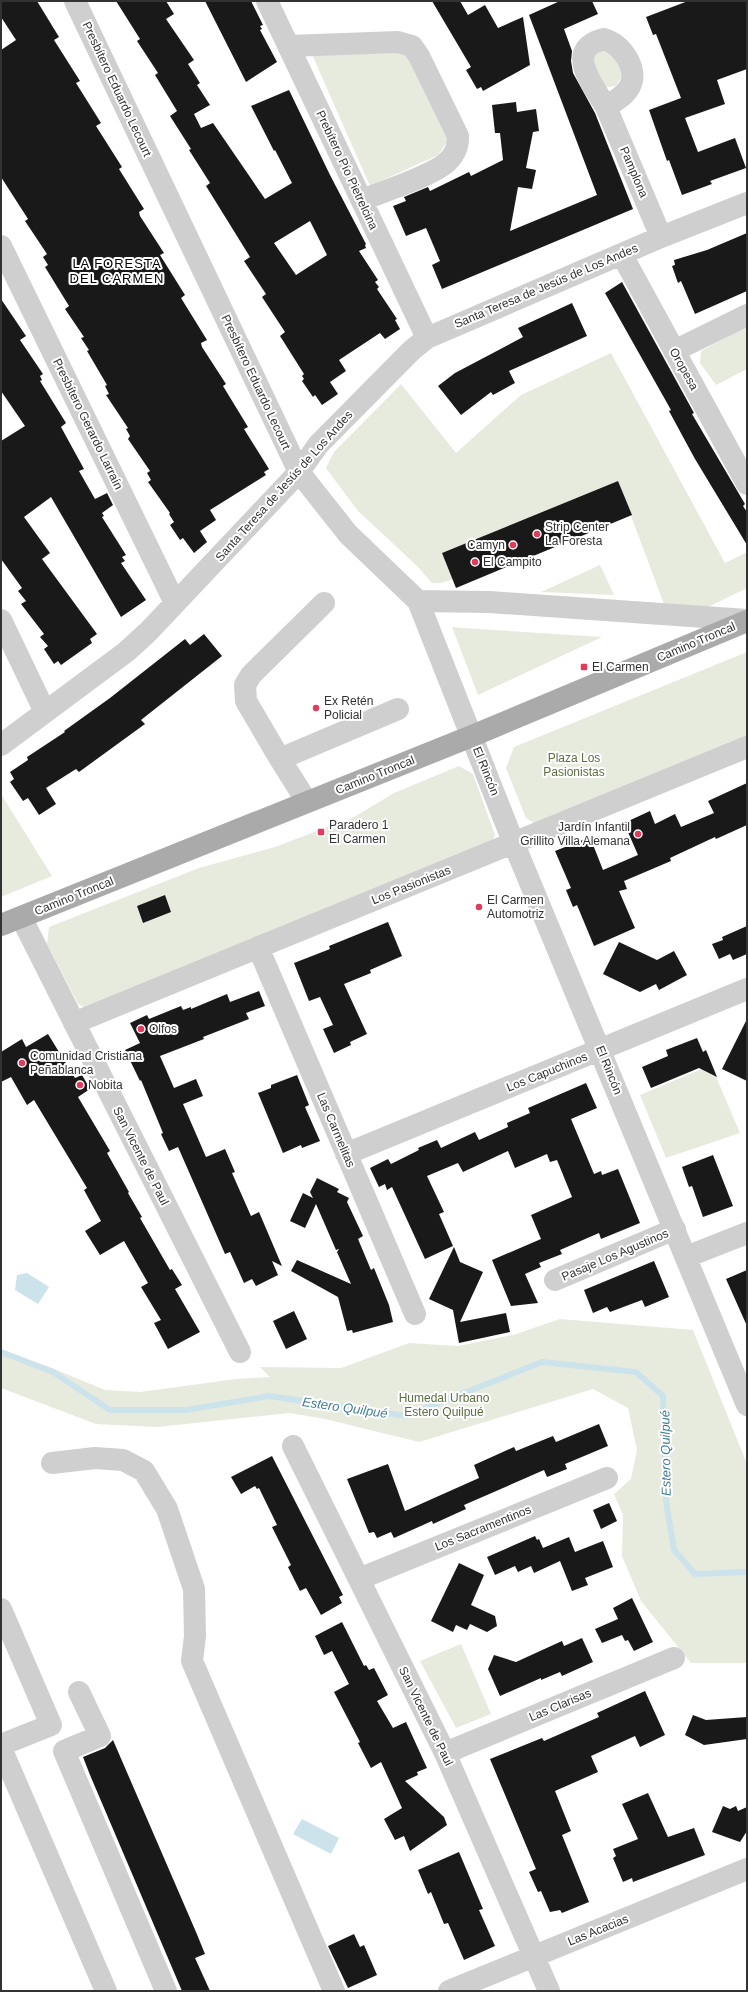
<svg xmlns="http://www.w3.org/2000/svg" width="748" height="1992" viewBox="0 0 748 1992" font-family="Helvetica,sans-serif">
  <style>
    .green { fill: #e7ebde }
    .water { fill: #cce3eb }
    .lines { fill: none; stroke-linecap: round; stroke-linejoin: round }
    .stream { stroke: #cce3eb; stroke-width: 6 }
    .building { fill: #191919; fill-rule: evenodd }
    .minor { stroke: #cfcfcf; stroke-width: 22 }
    .major { stroke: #aaa; stroke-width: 22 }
    .poi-dot { fill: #e33b5b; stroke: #fff; stroke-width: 1.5 }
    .labels { text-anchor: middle; stroke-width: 4; stroke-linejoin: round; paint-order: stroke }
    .street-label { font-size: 12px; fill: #323232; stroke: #fff }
    .poi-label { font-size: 12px; fill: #323232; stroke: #fff; text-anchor: start }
    .park-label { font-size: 12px; fill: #5b6e3f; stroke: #fff }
    .neighbourhood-label { font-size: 13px; letter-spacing: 1px; fill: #000; stroke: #fff }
    .water-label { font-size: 13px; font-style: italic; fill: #407e95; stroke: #fff }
  </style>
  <rect width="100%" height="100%" fill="#fff"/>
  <path class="green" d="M 310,50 L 407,50 L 452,135 L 438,155 L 370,186 Z
    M 615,50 L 627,67 L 616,86 L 600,88 L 589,65 L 598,51 Z
    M 747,326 L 747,369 L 716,385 L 700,363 L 701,351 Z
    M 611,353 L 725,563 L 747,552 L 747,588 L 704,609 L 667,612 L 618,481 L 442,553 L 453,579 L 441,583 L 432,583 L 417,566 L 358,511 L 326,468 L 334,452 L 401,384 L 456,453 L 521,395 Z
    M 600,565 L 614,595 L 541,592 Z
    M 452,627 L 462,628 L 602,637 L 478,695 Z
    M 747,652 L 747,737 L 536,824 L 526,818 L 506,768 L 514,747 Z
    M 459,766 L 473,774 L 495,835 L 491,844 L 89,1010 L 78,1004 L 47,944 L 49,927 L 199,868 L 275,847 L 354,817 L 394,793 Z
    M 1,794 L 52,876 L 1,897 Z
    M 711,1065 L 740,1133 L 666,1158 L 640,1095 Z
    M 560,1319 L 693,1330 L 747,1464 L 747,1663 L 691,1663 L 641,1601 L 622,1556 L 623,1515 L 614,1494 L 631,1479 L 637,1450 L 628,1408 L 593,1389 L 419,1442 L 325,1419 L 289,1413 L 157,1427 L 96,1424 L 1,1388 L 1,1352 L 47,1366 L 105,1390 L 140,1392 L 236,1379 L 270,1377 L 260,1367 L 341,1368 L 409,1343 L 458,1346 L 513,1335 Z
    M 461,1644 L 491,1714 L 456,1728 L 420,1661 Z"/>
  <path class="water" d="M 27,1273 L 49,1287 L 38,1304 L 15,1290 L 17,1275 Z
    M 302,1819 L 339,1838 L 331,1854 L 293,1834 Z"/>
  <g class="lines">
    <path class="stream" d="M 1,1352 L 53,1372 L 110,1410 L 186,1410 L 269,1396 L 406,1416 L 542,1362 L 636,1372 L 663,1396 L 666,1501 L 674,1550 L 695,1574 L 747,1572"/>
  </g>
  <path class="building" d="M 1,1 L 37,1 L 59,37 L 54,40 L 80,81 L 76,83 L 101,123 L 96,126 L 122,167 L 119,169 L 144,209 L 139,212 L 140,216 L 164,253 L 160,255 L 185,295 L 181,298 L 207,340 L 201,343 L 202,347 L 226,384 L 223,386 L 248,427 L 244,429 L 269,469 L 264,472 L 266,475 L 210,510 L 216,520 L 200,531 L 207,542 L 194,553 L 183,538 L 180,540 L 170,525 L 174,522 L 169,514 L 170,513 L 148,482 L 151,480 L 147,473 L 150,471 L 128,439 L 130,436 L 126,429 L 128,428 L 106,395 L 109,394 L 105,386 L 107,385 L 87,351 L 89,350 L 81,338 L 84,337 L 65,309 L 69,306 L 45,267 L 48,265 L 43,257 L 47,254 L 25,221 L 28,219 L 1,177 L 1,50 L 16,40 L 1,17 Z
    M 116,1 L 166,1 L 174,14 L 166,19 L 194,60 L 188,64 L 200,83 L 197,85 L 210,105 L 194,114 L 201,128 L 213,123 L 265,199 L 292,183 L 275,150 L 274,151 L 251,106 L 289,90 L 330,175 L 366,244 L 365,245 L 366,248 L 359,251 L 378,280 L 375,282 L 379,287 L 377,289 L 397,319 L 395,320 L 400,329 L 385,339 L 380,333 L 339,360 L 346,371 L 330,382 L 338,394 L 322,405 L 315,395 L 313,397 L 302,381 L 304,379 L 302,376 L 304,374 L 280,336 L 285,332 L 262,297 L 266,294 L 244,261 L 250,257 L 206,186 L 210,183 L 189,150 L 191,149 L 170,116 L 177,111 L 155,75 L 158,73 L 137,41 L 140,39 ZM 310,221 L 327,255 L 296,275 L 274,243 Z
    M 205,1 L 251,1 L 263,25 L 260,26 L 262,29 L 260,30 L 277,62 L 246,82 Z
    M 432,1 L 460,1 L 468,15 L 485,5 L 498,28 L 523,17 L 530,65 L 483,91 L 481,87 L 477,89 L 466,70 L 471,67 Z
    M 560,1 L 592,1 L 598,14 L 564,29 L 572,51 L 571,61 L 573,73 L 595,113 L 633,209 L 442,289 L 432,265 L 440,261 L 426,228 L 406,236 L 393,206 L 406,201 L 404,197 L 428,187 L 430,191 L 469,172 L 471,176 L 503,160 L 500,133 L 495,133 L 492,105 L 516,102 L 517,112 L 536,109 L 539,131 L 533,132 L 526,168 L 536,170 L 532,189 L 518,187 L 510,231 L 597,195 L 529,15 Z
    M 688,1 L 747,1 L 747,69 L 717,80 L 725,104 L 685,118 L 698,152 L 735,138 L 746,168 L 710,181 L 712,184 L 682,195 L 669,160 L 667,161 L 649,110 L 681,98 L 656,34 L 653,35 L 646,17 Z
    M 747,233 L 747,291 L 695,314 L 681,281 L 678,283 L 672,266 L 675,265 L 674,260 L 707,250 Z
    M 622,282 L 694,413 L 692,414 L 745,504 L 743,506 L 747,512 L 747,545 L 695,459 L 669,411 L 671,410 L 605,293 Z
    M 1,299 L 26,336 L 20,340 L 43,374 L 40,376 L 42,380 L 40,381 L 66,423 L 61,427 L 84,469 L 79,471 L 95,499 L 107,493 L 113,505 L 102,513 L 104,516 L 102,517 L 126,555 L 122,557 L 125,561 L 121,563 L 146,600 L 121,617 L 51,497 L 24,517 L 50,553 L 42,559 L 97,634 L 90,639 L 92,643 L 61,665 L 58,661 L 54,664 L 44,649 L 48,646 L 40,637 L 44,634 L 21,604 L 26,601 L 18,591 L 22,588 L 1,559 L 1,441 L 25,426 L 1,391 Z
    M 572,303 L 587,336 L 509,371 L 515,383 L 493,395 L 491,392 L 461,415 L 438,386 L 455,373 L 523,337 L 518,328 Z
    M 618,481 L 632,515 L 456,588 L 442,553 Z
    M 204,634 L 222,656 L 141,720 L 145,724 L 79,772 L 76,769 L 46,788 L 56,804 L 39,815 L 28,798 L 23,801 L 10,782 L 14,779 L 10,772 L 28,760 L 27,757 L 65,732 L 64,731 L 110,698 L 185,639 L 190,645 Z
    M 747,783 L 747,825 L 716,839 L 715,837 L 670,858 L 671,861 L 624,881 L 627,889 L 619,891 L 635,928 L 594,946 L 577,905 L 573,907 L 566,890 L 571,888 L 555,851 L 590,837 L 603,870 L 638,855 L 624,823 L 650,811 L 655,824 L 675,814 L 681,827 L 714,813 L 708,801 Z
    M 165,895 L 171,912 L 143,923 L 137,906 Z
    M 388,922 L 402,956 L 370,970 L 371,973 L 344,984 L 367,1034 L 350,1042 L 351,1045 L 334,1053 L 323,1029 L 333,1025 L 320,997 L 309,1001 L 294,963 L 330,949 L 329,946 Z
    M 747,926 L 747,954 L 733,960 L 730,954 L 719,959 L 712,944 L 723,940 L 722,937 Z
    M 619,942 L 657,960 L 674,951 L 687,975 L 659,990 L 656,984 L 640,992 L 603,974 Z
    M 259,991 L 265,1006 L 246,1013 L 249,1019 L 203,1037 L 204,1039 L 160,1056 L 174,1088 L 196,1079 L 203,1096 L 183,1104 L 206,1157 L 225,1149 L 235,1172 L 232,1173 L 251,1216 L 259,1212 L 282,1266 L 272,1261 L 278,1275 L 256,1286 L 252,1279 L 244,1283 L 230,1252 L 225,1254 L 178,1147 L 169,1151 L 161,1134 L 163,1133 L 141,1080 L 140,1081 L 125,1050 L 140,1043 L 130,1023 L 147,1015 L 149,1019 L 181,1006 L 183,1010 L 191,1007 L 191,1009 L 227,994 L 230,1002 Z
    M 747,1019 L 747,1081 L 722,1069 Z
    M 48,1034 L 75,1078 L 82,1075 L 90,1089 L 78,1097 L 110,1151 L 107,1153 L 129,1192 L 128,1193 L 142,1217 L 140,1218 L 170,1270 L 172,1269 L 182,1285 L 175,1289 L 200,1332 L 168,1349 L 154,1323 L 161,1320 L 141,1287 L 148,1283 L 124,1241 L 100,1255 L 85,1231 L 101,1221 L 84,1190 L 87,1188 L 34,1100 L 27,1105 L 11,1077 L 1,1082 L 1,1052 L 22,1039 L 26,1047 Z
    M 697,1038 L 703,1052 L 706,1050 L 717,1077 L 699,1068 L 651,1088 L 642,1067 L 668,1056 L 666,1050 Z
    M 297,1075 L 309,1105 L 305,1107 L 320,1141 L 302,1148 L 301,1145 L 283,1153 L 258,1093 L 271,1088 L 271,1085 Z
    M 586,1083 L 597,1108 L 571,1119 L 594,1174 L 601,1171 L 602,1175 L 618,1169 L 640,1223 L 601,1239 L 599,1233 L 560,1250 L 562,1254 L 539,1263 L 541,1267 L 525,1274 L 538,1303 L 511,1306 L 492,1260 L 541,1239 L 531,1215 L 572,1197 L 557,1160 L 550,1162 L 547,1154 L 515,1168 L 508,1151 L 463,1172 L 458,1163 L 427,1176 L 444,1212 L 439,1214 L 453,1246 L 425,1259 L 392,1187 L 387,1190 L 385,1184 L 379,1187 L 370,1168 L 388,1159 L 391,1164 L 419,1150 L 418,1148 L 437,1140 L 441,1148 L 475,1132 L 479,1140 L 508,1127 L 507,1123 L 530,1113 L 528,1108 Z
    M 713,1155 L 733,1206 L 703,1217 L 692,1186 L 689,1187 L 682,1167 Z
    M 317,1178 L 339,1189 L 337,1192 L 349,1198 L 347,1202 L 363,1236 L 358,1239 L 371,1270 L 374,1268 L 389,1305 L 393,1322 L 353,1333 L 352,1330 L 347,1331 L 338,1297 L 291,1271 L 297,1260 L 351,1284 L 337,1252 L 339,1249 L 336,1250 L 316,1204 L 305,1228 L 290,1221 L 303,1193 L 313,1198 L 310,1192 Z
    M 454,1247 L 460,1262 L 483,1272 L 460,1322 L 506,1313 L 510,1332 L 459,1343 L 453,1310 L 429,1299 Z
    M 654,1261 L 669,1297 L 645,1307 L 642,1300 L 610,1312 L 607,1307 L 593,1313 L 584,1290 Z
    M 747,1270 L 747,1326 L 726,1279 Z
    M 294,1311 L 307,1339 L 286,1349 L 273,1321 Z
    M 599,1424 L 608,1446 L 565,1464 L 567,1469 L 547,1477 L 544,1470 L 464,1505 L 466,1509 L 433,1524 L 432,1521 L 394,1538 L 391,1532 L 377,1538 L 374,1532 L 369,1533 L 347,1479 L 388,1464 L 405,1511 L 479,1478 L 474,1465 L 514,1447 L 516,1451 L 553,1436 L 556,1442 Z
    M 272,1456 L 343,1595 L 339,1597 L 342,1603 L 321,1615 L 306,1588 L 300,1591 L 288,1567 L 291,1565 L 272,1527 L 277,1525 L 259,1488 L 257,1489 L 255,1486 L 241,1494 L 231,1477 Z
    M 609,1503 L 617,1521 L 601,1529 L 593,1510 Z
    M 535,1536 L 537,1540 L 539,1539 L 543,1548 L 569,1537 L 575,1552 L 603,1541 L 613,1567 L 585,1578 L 588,1585 L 572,1591 L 560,1561 L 534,1573 L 531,1566 L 518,1572 L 515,1566 L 495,1575 L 487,1557 Z
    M 459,1563 L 484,1575 L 471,1605 L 495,1616 L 497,1626 L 487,1632 L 470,1624 L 467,1630 L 456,1625 L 453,1632 L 431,1621 Z
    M 632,1598 L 653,1642 L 634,1651 L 628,1640 L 625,1641 L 622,1635 L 602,1643 L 595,1629 L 618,1619 L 613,1608 Z
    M 342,1622 L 364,1666 L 366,1665 L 369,1670 L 374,1668 L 388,1695 L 377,1701 L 393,1728 L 406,1722 L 427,1768 L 417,1772 L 418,1775 L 405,1781 L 444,1817 L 447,1825 L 410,1851 L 404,1836 L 395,1840 L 384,1819 L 402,1808 L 381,1762 L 371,1768 L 358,1743 L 360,1742 L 334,1692 L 349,1684 L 332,1651 L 324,1655 L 315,1636 Z
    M 582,1638 L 593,1662 L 562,1676 L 560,1672 L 541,1680 L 541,1678 L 500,1696 L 488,1669 L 494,1655 L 516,1662 L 562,1641 L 564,1646 Z
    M 645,1691 L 665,1735 L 640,1747 L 635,1736 L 591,1756 L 598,1772 L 555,1791 L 571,1831 L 562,1835 L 589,1902 L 562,1913 L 560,1910 L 550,1912 L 541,1891 L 538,1892 L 529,1872 L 536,1869 L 490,1759 L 542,1738 L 544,1741 L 599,1717 L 597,1713 Z
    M 693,1715 L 706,1720 L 747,1717 L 747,1739 L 704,1745 L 685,1735 Z
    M 113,1740 L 196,1932 L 205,1954 L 195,1958 L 210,1991 L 182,1991 L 90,1775 L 83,1757 L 105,1748 Z
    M 648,1793 L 668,1837 L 694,1828 L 705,1855 L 633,1882 L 632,1878 L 623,1882 L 613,1858 L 616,1856 L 613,1849 L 638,1839 L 622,1804 Z
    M 723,1806 L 730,1809 L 736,1806 L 738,1811 L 747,1807 L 747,1831 L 740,1842 L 712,1832 Z
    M 459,1852 L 483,1909 L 479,1910 L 495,1946 L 464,1960 L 448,1923 L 444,1924 L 431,1892 L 428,1894 L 418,1870 Z
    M 354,1934 L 360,1947 L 364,1945 L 377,1975 L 348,1988 L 328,1946 Z"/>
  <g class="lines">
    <path class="minor" d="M 75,1 L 299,472 L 348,534 L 418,601 L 514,844 L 747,1405
      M 267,1 L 427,338
      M 604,39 C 621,44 639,68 630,86 C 625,96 615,101 606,107 C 593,85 563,49 604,39 Z
      M 289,46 L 398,42 L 412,46 L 419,56 L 458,136 C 458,146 456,153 448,161 C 435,175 382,192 362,200
      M 606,107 L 661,237
      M 1,246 L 175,603
      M 622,255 L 747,484
      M 674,351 L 747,315
      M 418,601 L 489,602 L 747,620
      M 1,620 L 45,712
      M 1,745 L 126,652 L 148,632 L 299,472 L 318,445 L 412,350 L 427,338 L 661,237 L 747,203
      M 280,759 L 398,709
      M 307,802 L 280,759 L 246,701 L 245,685 L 251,675 L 324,603
      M 21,917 L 240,1352
      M 258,947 L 415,1314
      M 74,1023 L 747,747
      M 346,1154 L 747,989
      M 686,1257 L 747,1233
      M 555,1280 L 675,1229
      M 293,1446 L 445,1753 L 549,1991
      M 52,1463 L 95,1458 L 123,1460 L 144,1471 L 167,1509 L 194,1589 L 195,1636 L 192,1661 L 334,1991
      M 359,1579 L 607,1478
      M 1,1609 L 51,1725 L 1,1745
      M 79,1692 L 100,1736 L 64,1751 L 166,1991
      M 1,1748 L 106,1991
      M 445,1753 L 674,1658
      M 449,1991 L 747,1869"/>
    <path class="major" d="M 1,925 L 472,736 L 747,621"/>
  </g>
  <g class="poi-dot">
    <circle cx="537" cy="534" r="4"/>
    <circle cx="513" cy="545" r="4"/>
    <circle cx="475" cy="562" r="4"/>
    <rect x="580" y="663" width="8" height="8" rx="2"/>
    <circle cx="316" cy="708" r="4"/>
    <rect x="317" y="828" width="8" height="8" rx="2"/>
    <circle cx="638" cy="834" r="4"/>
    <circle cx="479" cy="907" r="4"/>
    <circle cx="141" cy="1029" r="4"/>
    <circle cx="22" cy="1063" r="4"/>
    <circle cx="80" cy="1085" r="4"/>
  </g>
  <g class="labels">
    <g class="street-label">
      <text transform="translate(117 89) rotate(65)" y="4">Presbítero Eduardo Lecourt</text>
      <text transform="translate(347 170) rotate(65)" y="4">Prebítero Pío Pietrelcina</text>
      <text transform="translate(634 172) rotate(67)" y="4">Pamplona</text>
      <text transform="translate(546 286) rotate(-23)" y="4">Santa Teresa de Jesús de Los Andes</text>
      <text transform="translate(684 369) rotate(61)" y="4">Oropesa</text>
      <text transform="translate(256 382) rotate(65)" y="4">Presbítero Eduardo Lecourt</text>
      <text transform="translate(88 424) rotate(64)" y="4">Presbítero Gerardo Larraín</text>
      <text transform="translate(284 486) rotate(-48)" y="4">Santa Teresa de Jesús de Los Andes</text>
      <text transform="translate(696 642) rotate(-23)" y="4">Camino Troncal</text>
      <text transform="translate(486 771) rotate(68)" y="4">El Rincón</text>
      <text transform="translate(375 775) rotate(-22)" y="4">Camino Troncal</text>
      <text transform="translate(411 885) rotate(-22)" y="4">Los Pasionistas</text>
      <text transform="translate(74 896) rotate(-22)" y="4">Camino Troncal</text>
      <text transform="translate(609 1070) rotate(68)" y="4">El Rincón</text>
      <text transform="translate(547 1072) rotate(-22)" y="4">Los Capuchinos</text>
      <text transform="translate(336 1130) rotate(67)" y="4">Las Carmelitas</text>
      <text transform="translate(141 1156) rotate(63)" y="4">San Vicente de Paul</text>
      <text transform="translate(615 1255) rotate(-23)" y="4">Pasaje Los Agustinos</text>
      <text transform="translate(483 1528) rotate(-22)" y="4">Los Sacramentinos</text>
      <text transform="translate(560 1705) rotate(-23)" y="4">Las Clarisas</text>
      <text transform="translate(426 1716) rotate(64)" y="4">San Vicente de Paul</text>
      <text transform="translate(598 1930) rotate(-22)" y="4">Las Acacias</text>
    </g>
    <g class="poi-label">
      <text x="545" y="531">Strip Center<tspan x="545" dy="14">La Foresta</tspan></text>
      <text x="505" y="549" text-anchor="end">Camyn</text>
      <text x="483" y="566">El Campito</text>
      <text x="592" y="671">El Carmen</text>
      <text x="324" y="705">Ex Retén<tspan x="324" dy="14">Policial</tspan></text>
      <text x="329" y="829">Paradero 1<tspan x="329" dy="14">El Carmen</tspan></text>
      <text x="630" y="831" text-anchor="end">Jardín Infantil<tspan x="630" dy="14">Grillito Villa Alemana</tspan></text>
      <text x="487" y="904">El Carmen<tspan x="487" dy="14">Automotriz</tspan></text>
      <text x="149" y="1033">Olfos</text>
      <text x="30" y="1060">Comunidad Cristiana<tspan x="30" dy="14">Peñablanca</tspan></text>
      <text x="88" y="1089">Nobita</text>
    </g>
    <g class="park-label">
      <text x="574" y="762">Plaza Los<tspan x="574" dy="14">Pasionistas</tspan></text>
      <text x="444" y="1402">Humedal Urbano<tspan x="444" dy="14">Estero Quilpué</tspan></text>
    </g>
    <g class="neighbourhood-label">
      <text x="117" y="268">LA FORESTA<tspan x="117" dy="15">DEL CARMEN</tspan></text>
    </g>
    <g class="water-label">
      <text transform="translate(345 1407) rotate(8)" y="5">Estero Quilpué</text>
      <text transform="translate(665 1453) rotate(-91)" y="5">Estero Quilpué</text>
    </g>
  </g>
  <rect width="748" height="1992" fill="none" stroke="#323232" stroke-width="4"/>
</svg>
